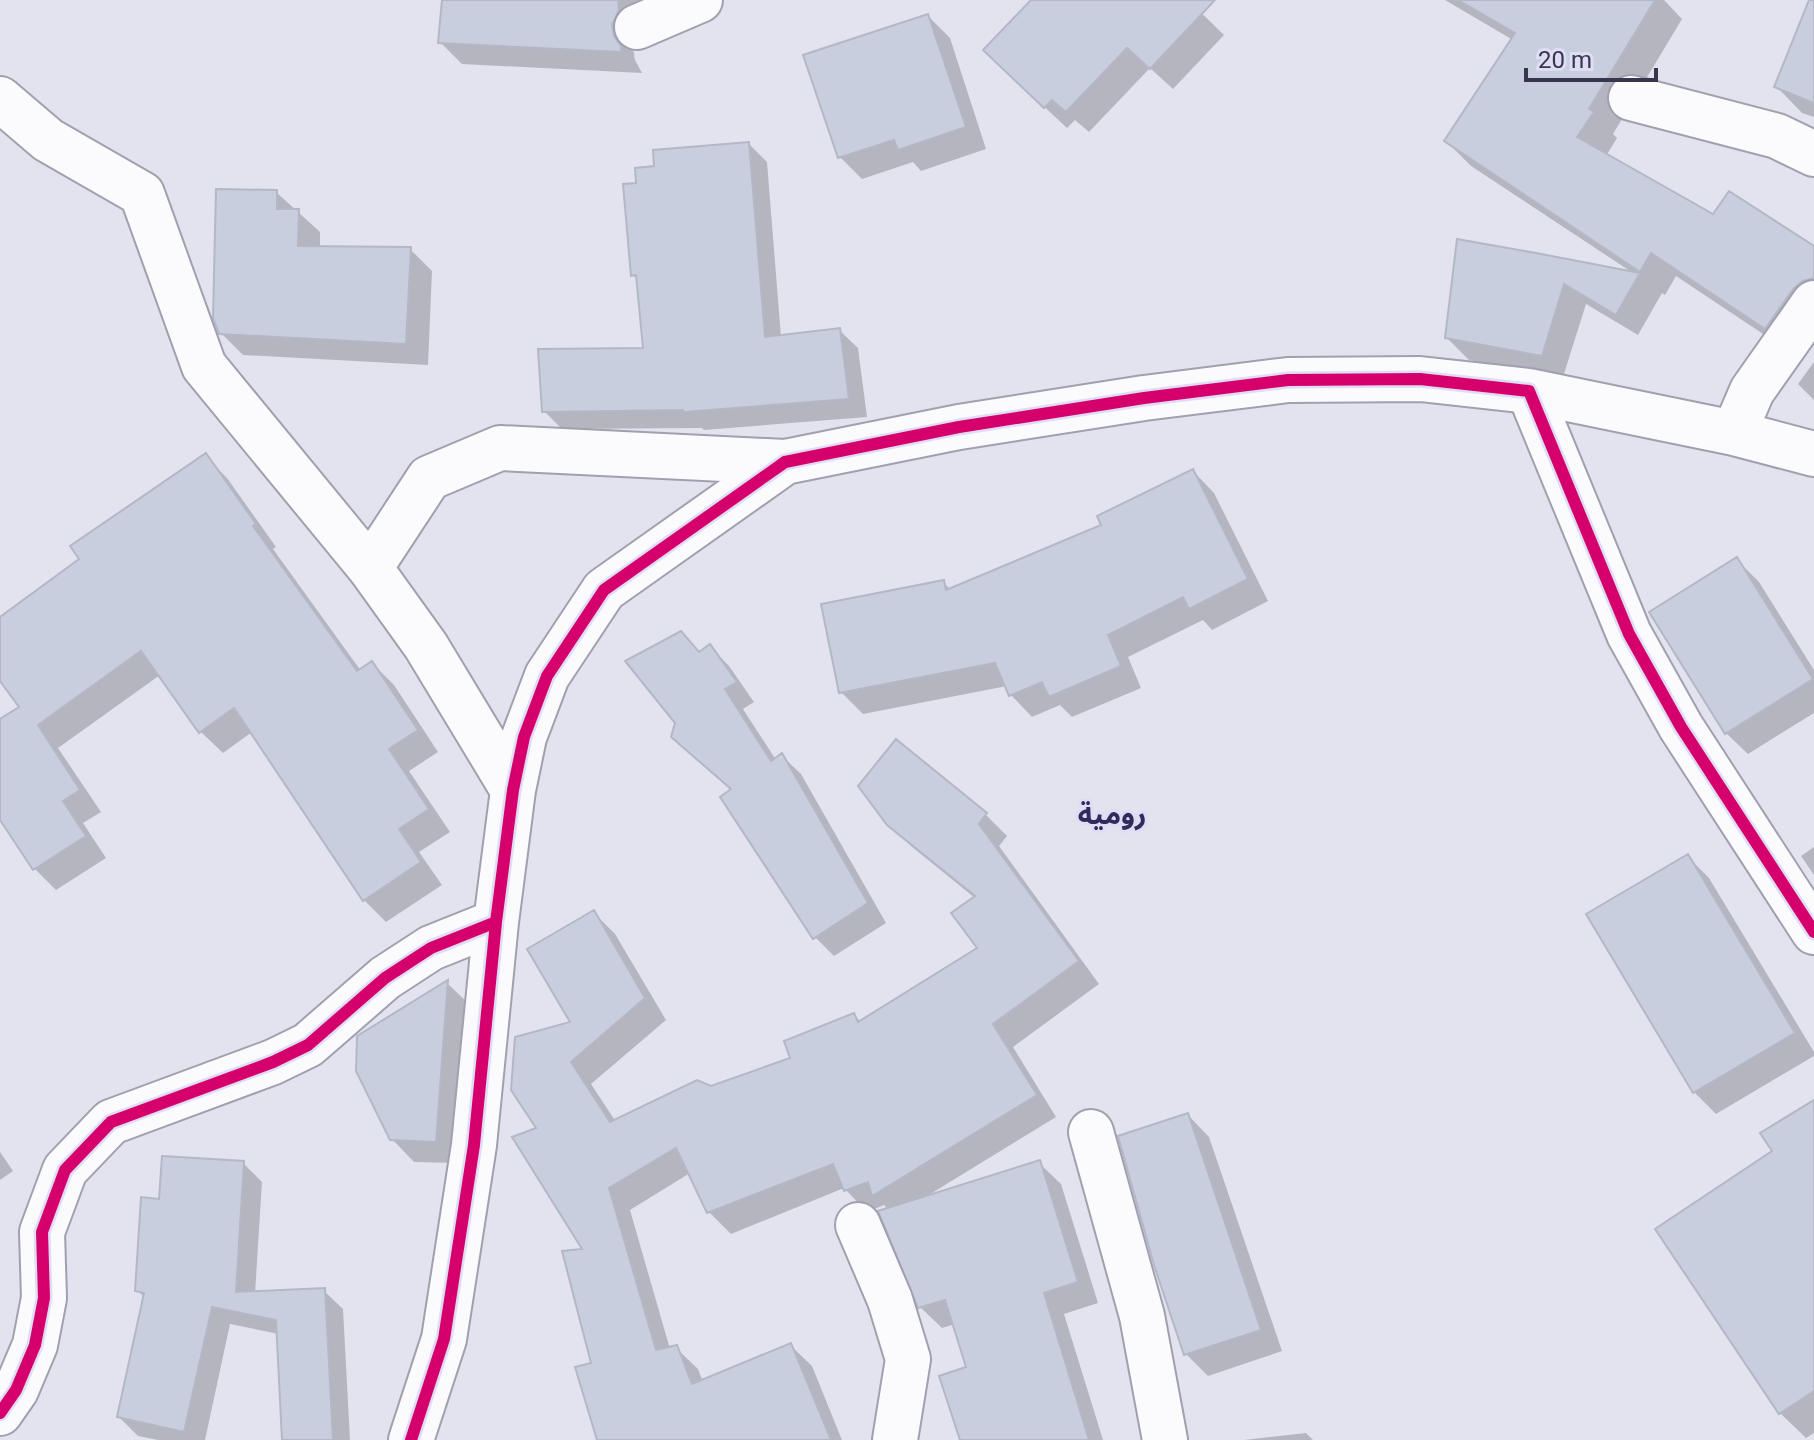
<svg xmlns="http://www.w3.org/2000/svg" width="1814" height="1440" viewBox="0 0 1814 1440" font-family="Roboto,'Noto Sans Arabic',sans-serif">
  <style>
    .shadow { fill: #0003 }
    .building { fill: #c9cede; stroke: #b3b7c6; stroke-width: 2 }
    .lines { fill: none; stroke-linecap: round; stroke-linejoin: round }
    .minor-casing { stroke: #a0a0af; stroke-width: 48 }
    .minor { stroke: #fbfbfd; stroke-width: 44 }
    .cycleway-casing { stroke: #deddf5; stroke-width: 17 }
    .cycleway { stroke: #d6006c; stroke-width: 12 }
    .labels { text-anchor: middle; stroke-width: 6; stroke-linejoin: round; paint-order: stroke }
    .quarter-label { font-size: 28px; font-weight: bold; fill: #312b5b; stroke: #deddf5 }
  </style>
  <rect width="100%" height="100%" fill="#e3e3ef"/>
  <path class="shadow" d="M 444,0 L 638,0 L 640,33 L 633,48 L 635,60 L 642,73 L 462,64 L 440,42 Z
    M 1034,0 L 1188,0 L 1224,35 L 1173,89 L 1150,68 L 1089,132 L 1075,120 L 1067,128 L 1007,72 Z
    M 1445,0 L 1664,0 L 1682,19 L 1613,134 L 1617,138 L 1606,156 L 1713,217 L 1814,249 L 1814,318 L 1790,352 L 1676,276 L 1665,295 L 1662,293 L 1638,335 L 1586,304 L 1563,377 L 1469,360 L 1447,338 L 1459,241 L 1633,273 L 1471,166 L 1446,141 L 1513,40 Z
    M 1811,0 L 1814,0 L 1814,117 L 1802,113 L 1777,87 Z
    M 928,16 L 950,38 L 986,149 L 921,171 L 913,162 L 862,179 L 840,157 L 806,56 Z
    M 749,144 L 767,162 L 781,337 L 839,330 L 858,348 L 867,417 L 704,430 L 702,428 L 562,429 L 544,411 L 645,350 L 639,280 L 633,275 L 638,185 L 656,168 Z
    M 276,192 L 320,232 L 320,248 L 410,249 L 432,271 L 428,365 L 243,355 L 221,333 Z
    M 1814,362 L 1814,400 L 1798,384 Z
    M 205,456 L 227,478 L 276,547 L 273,549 L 361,671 L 372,663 L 394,685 L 438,752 L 409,771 L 450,832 L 419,852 L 442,885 L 386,922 L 364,900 L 252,732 L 223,753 L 201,732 L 160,675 L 58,748 L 101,812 L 83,823 L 106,858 L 56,890 L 34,868 L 0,816 L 0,721 L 22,707 L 0,677 L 0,619 L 82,560 Z
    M 1193,471 L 1214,493 L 1268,601 L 1212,630 L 1203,620 L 1128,657 L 1141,688 L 1072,717 L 1060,705 L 1032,717 L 1011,695 L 1007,686 L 863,714 L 841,692 L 943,582 L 951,590 L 1104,526 Z
    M 1737,560 L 1759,582 L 1814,670 L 1814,713 L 1748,754 L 1726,733 Z
    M 710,647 L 729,666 L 754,702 L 743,709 L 776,760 L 782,756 L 801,774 L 886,923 L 834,956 L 815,937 L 732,791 L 693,756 L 700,653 Z
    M 897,742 L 986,815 L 1007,836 L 999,846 L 1099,984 L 1013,1047 L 1056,1117 L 927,1196 L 1039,1163 L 1061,1184 L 1098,1303 L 1064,1314 L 1103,1440 L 962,1440 L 969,1368 L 955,1324 L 942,1328 L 920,1307 L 889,1210 L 884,1205 L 867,1212 L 844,1188 L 731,1234 L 709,1212 L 690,1173 L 630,1210 L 670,1349 L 676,1348 L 698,1369 L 703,1382 L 790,1345 L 812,1366 L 842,1440 L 599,1440 L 585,1251 L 539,1129 L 573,1023 L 594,913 L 615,934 L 666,1020 L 591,1084 L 616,1122 L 793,1059 L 854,1015 L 861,1022 L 980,949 L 975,898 L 911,846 L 889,824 Z
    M 1814,847 L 1814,875 L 1801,856 Z
    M 1687,856 L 1709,878 L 1814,1052 L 1814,1056 L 1716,1114 L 1694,1092 Z
    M 447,983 L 469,1004 L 457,1163 L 414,1162 L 392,1139 Z
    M 1814,1102 L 1814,1433 L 1806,1438 L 1780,1413 L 1657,1230 L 1774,1152 Z
    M 1188,1115 L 1209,1137 L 1282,1351 L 1208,1376 L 1186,1354 Z
    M 0,1152 L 13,1171 L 0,1180 Z
    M 243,1163 L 262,1182 L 255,1294 L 324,1291 L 343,1309 L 350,1440 L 284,1440 L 279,1334 L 230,1324 L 205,1440 L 158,1440 L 138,1436 L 119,1417 L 145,1298 L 137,1290 L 161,1201 Z
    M 1306,1433 L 1313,1440 L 1244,1440 Z"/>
  <path class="building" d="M 442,0 L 618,0 L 619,10 L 612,25 L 614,36 L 621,46 L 621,52 L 438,43 Z
    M 1031,0 L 1215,0 L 1150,69 L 1127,48 L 1066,112 L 1052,100 L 1044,108 L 983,50 Z
    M 1458,0 L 1655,0 L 1589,109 L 1594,112 L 1577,137 L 1713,214 L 1729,191 L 1814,246 L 1814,278 L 1803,281 L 1794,288 L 1765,329 L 1651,253 L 1640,272 L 1444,141 L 1515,33 Z
    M 1809,0 L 1814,0 L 1814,103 L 1774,87 Z
    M 928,14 L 966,127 L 898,150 L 894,140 L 838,158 L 803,55 Z
    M 749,142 L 765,337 L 840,328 L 849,399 L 684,412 L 683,410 L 542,412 L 538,349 L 643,348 L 636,275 L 631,276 L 623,184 L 636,183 L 635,168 L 654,166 L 653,150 Z
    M 216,189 L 277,190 L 277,209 L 299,209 L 298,246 L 411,247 L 406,344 L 219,334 L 213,318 Z
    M 1457,239 L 1536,253 L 1640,273 L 1616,315 L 1564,284 L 1542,356 L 1445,338 Z
    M 206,453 L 256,524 L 253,526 L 357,671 L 372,661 L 418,730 L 389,749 L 429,809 L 399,829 L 421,862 L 363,901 L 234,708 L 199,733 L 141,651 L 38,725 L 80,790 L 63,801 L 86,836 L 33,870 L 0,820 L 0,719 L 19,707 L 0,681 L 0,617 L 79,559 L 70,546 Z
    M 1193,469 L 1248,579 L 1189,609 L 1183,597 L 1108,635 L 1121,666 L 1049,697 L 1042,682 L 1009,696 L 995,663 L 839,693 L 821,604 L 944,580 L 946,590 L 1101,525 L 1097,516 Z
    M 1737,557 L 1813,679 L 1725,734 L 1649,612 Z
    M 681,631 L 699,652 L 710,644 L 737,682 L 725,689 L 771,761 L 782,753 L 868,903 L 813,939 L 720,797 L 731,789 L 671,737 L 675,723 L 625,661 Z
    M 896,739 L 987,813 L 979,824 L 1079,961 L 993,1024 L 1037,1095 L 872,1196 L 868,1182 L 844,1191 L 833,1164 L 707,1213 L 676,1148 L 609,1188 L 656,1350 L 677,1345 L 692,1384 L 791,1343 L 831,1440 L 597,1440 L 575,1367 L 591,1363 L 562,1251 L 582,1249 L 512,1137 L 536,1128 L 511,1090 L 515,1037 L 570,1022 L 527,949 L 594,910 L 645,998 L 571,1062 L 610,1122 L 697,1080 L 711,1086 L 790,1058 L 784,1041 L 854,1013 L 858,1022 L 977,948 L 951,913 L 975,896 L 887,825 L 858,786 Z
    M 1688,854 L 1795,1033 L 1693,1093 L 1586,914 Z
    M 448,980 L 436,1142 L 390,1140 L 356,1071 L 357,1036 Z
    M 1814,1100 L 1814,1391 L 1779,1414 L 1655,1229 L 1772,1151 L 1760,1133 Z
    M 1188,1113 L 1261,1330 L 1184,1355 L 1154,1265 L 1118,1136 Z
    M 162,1156 L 244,1161 L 236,1292 L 325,1288 L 333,1440 L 282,1440 L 276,1320 L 212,1307 L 184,1432 L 117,1417 L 144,1293 L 135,1291 L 141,1197 L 159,1199 Z
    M 1040,1160 L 1078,1282 L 1044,1293 L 1089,1440 L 960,1440 L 939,1376 L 966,1367 L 945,1300 L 918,1308 L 878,1211 Z"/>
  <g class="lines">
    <g class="minor-casing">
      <path id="minor" d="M 637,27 L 700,0
        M 1631,98 L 1777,136 L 1814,154
        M 0,99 L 48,140 L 142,194 L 204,366 L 370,568
        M 1529,391 L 1734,433 L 1814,454
        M 1734,433 L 1752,391 L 1814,303
        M 513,790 L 426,646 L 370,568 L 429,478 L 500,448 L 785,462
        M 1091,1132 L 1142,1316 L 1165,1440
        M 858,1225 L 890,1300 L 908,1359 L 895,1440
        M 0,1413 L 16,1390 L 35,1345 L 44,1298 L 42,1232 L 65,1170 L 111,1122 L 273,1062 L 308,1045 L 385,978 L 431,948 L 496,922
        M 411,1440 L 444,1339 L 474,1145 L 496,922 L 513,790 L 524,737 L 547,676 L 604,590 L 785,462 L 959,427 L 1144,398 L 1288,380 L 1420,379 L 1529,391 L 1629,634 L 1681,727 L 1814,932"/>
    </g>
    <use href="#minor" class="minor"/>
    <g class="cycleway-casing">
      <path id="cycleway" d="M 0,1413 L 16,1390 L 35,1345 L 44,1298 L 42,1232 L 65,1170 L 111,1122 L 273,1062 L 308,1045 L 385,978 L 431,948 L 496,922
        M 411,1440 L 444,1339 L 474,1145 L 496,922 L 513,790 L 524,737 L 547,676 L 604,590 L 785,462 L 959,427 L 1144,398 L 1288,380 L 1420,379 L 1529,391 L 1629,634 L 1681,727 L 1814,932"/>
    </g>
    <use href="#cycleway" class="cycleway"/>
  </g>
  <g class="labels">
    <g class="quarter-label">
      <text x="1112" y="824">رومية</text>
    </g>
  </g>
  <path d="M1526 68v12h130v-12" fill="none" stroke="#37364e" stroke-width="4"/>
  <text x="1538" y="68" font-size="24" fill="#37364e" stroke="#deddf5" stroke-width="6" paint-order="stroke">20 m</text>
</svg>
